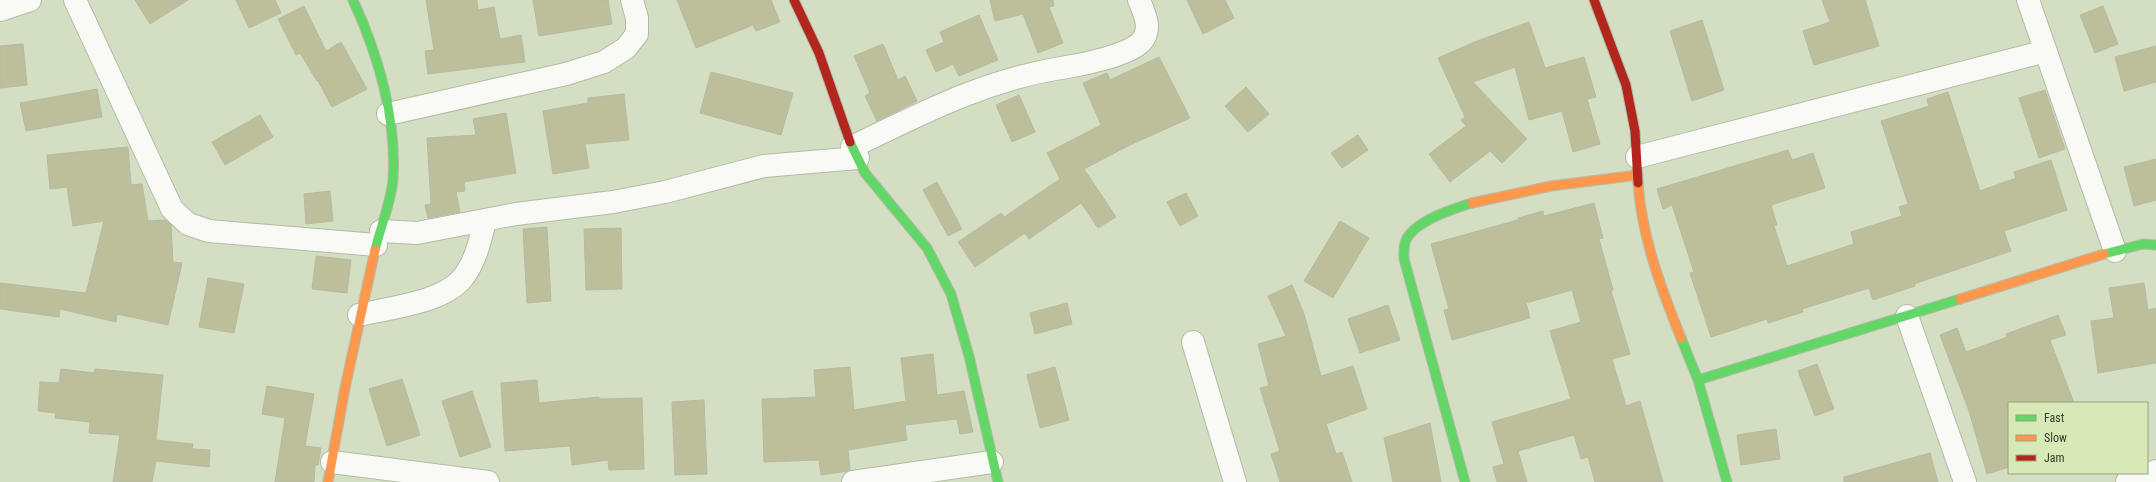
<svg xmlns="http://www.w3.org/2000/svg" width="2156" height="482" viewBox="0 0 2156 482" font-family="'Roboto Condensed',sans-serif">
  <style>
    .building { fill: #bdbf9a; stroke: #b6baa4 }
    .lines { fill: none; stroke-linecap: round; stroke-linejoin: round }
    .street-casing { stroke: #b3bba5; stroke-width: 24 }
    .fast-casing { stroke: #b3bba5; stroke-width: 11 }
    .slow-casing { stroke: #b3bba5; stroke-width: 11 }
    .jam-casing { stroke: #b3bba5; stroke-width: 11 }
    .street { stroke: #f9faf6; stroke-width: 22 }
    .fast { stroke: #63d668; stroke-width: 9 }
    .slow { stroke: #ff974d; stroke-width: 9 }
    .jam { stroke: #b3261e; stroke-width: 9 }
  </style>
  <rect width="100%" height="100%" fill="#d4dec3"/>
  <path class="building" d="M 135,0 L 188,0 L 150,24 Z
    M 236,0 L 275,0 L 281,13 L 249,28 Z
    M 426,0 L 477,0 L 478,10 L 494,7 L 500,39 L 521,35 L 525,62 L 428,74 L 425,51 L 434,50 Z
    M 533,0 L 608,0 L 612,24 L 539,36 Z
    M 677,0 L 771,0 L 780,22 L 756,31 L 753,25 L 696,48 Z
    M 990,0 L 1053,0 L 1054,6 L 1049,7 L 1063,43 L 1038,53 L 1023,14 L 995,21 Z
    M 1187,0 L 1225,0 L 1234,18 L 1203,34 Z
    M 1822,0 L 1865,0 L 1879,46 L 1814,65 L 1803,31 L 1830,22 Z
    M 304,6 L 326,51 L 341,42 L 367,89 L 332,107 L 318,81 L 317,81 L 300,53 L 296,55 L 278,19 Z
    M 2103,6 L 2118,44 L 2095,53 L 2080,15 Z
    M 979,15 L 998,60 L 959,76 L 953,64 L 936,72 L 926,50 L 944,42 L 940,32 Z
    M 1702,20 L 1724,90 L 1692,101 L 1670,31 Z
    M 1529,22 L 1545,68 L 1584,57 L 1596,97 L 1587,99 L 1600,144 L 1573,152 L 1562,111 L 1529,120 L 1515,67 L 1473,82 L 1527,139 L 1502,163 L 1490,151 L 1450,182 L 1429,154 L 1466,126 L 1461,120 L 1465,117 L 1438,58 L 1477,41 Z
    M 23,44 L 27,85 L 0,88 L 0,46 Z
    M 883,44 L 898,80 L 905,76 L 917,101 L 877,121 L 865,96 L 870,93 L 854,56 Z
    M 2156,46 L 2156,82 L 2124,91 L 2115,57 Z
    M 1159,57 L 1190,118 L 1130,145 L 1084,169 L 1116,217 L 1098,228 L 1081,203 L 1029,239 L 1025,233 L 975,267 L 958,242 L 1001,213 L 1004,217 L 1060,179 L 1047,153 L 1101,125 L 1083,83 L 1107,73 L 1110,80 Z
    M 711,72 L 793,93 L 781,135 L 700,113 Z
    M 1246,87 L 1269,114 L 1248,132 L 1225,106 Z
    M 97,89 L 102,117 L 26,131 L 20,103 Z
    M 2045,90 L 2065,149 L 2039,158 L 2019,98 Z
    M 1948,92 L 1980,191 L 2016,178 L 2014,172 L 2051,160 L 2067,210 L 2004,231 L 2011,251 L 1914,284 L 1915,286 L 1873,300 L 1869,288 L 1802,309 L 1803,312 L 1768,323 L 1767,319 L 1711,337 L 1690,273 L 1694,272 L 1672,205 L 1663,209 L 1657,189 L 1788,150 L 1792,160 L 1813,153 L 1825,188 L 1771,205 L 1777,225 L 1774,226 L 1787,266 L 1854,244 L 1851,232 L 1902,216 L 1899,207 L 1908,204 L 1881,121 L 1929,106 L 1927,99 Z
    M 624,94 L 629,140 L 585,144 L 589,168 L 553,174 L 543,111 L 588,103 L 588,98 Z
    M 1019,95 L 1035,132 L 1012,142 L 996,105 Z
    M 506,113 L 516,173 L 464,182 L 465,191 L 456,192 L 460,212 L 428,218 L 425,205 L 431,204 L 427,138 L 476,135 L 473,119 Z
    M 260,115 L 273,137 L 225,165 L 212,142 Z
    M 1358,135 L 1368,150 L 1342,168 L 1331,153 Z
    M 128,147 L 131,185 L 142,184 L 148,221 L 165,220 L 171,225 L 173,262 L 182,263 L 168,325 L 117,314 L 116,322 L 60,309 L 59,317 L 0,309 L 0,283 L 86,293 L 104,221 L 73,226 L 67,187 L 50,189 L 47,155 Z
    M 2156,159 L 2156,200 L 2134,206 L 2124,167 Z
    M 937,182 L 962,229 L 948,236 L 923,190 Z
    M 330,191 L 333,221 L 306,224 L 304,194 Z
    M 1186,193 L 1198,216 L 1180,226 L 1167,202 Z
    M 1594,203 L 1603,238 L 1599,239 L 1613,290 L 1611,291 L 1630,354 L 1612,359 L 1626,406 L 1640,401 L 1663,482 L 1595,482 L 1588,457 L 1581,459 L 1574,435 L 1518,451 L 1527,482 L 1497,482 L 1493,467 L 1504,464 L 1492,422 L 1571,399 L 1550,331 L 1581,322 L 1572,290 L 1526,303 L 1530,318 L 1452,340 L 1444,310 L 1449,309 L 1431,244 L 1518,220 L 1518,218 L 1543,211 L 1544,216 Z
    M 1340,221 L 1369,238 L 1333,298 L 1304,281 Z
    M 547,227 L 551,301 L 527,303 L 523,229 Z
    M 621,228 L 622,289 L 586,290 L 584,229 Z
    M 316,256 L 351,260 L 347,293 L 312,289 Z
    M 208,278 L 244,284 L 234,333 L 199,327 Z
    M 2144,283 L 2148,310 L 2156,308 L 2156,363 L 2098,373 L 2091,321 L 2114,318 L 2109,288 Z
    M 1292,285 L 1304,314 L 1321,376 L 1353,366 L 1367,409 L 1326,424 L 1336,454 L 1342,452 L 1352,482 L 1280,482 L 1271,454 L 1280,451 L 1260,388 L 1269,386 L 1258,344 L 1286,336 L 1268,296 Z
    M 1067,303 L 1072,324 L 1035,334 L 1030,313 Z
    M 1388,305 L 1400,340 L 1360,353 L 1348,319 Z
    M 2058,315 L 2066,335 L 2050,340 L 2074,403 L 2009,403 L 2009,467 L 1987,474 L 1969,411 L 1940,335 L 1957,328 L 1966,352 L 2007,337 L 2006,334 Z
    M 933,354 L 937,395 L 964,391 L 973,432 L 960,434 L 957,419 L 905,425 L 907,440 L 848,450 L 850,470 L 848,471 L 821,475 L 819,460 L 764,462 L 762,399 L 816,397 L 814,370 L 850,367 L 854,410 L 906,401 L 901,358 Z
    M 1817,364 L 1834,409 L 1815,416 L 1798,371 Z
    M 1055,367 L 1069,420 L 1040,428 L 1027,375 Z
    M 61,369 L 94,373 L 95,369 L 163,375 L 156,440 L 193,444 L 192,449 L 210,450 L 209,467 L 156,461 L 152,482 L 113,482 L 120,435 L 89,433 L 90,422 L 55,418 L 56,413 L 38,411 L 40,382 L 59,383 Z
    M 402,379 L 420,435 L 387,446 L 369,389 Z
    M 537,380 L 539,403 L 599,397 L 599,399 L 642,398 L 644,469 L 609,470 L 608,460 L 572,465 L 570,446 L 505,451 L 501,383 Z
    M 267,386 L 314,394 L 305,446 L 321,448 L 318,465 L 315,465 L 314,482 L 275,482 L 285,418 L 262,414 Z
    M 472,391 L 491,447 L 460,457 L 442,401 Z
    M 704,400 L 707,474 L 675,475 L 672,402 Z
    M 1430,423 L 1441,482 L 1393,482 L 1384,438 Z
    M 1776,429 L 1780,459 L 1741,465 L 1737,435 Z
    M 1930,453 L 1938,482 L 1844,482 L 1844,477 Z"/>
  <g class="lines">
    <g class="street-casing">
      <path id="street" d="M 75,0 L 172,209 L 188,224 L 209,231 L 376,245
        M 2028,0 L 2115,251
        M 0,10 L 30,0
        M 388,114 L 566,74 L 604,62 L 626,48 L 637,34 L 637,18 L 632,0
        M 852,147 C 924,112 987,79 1067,67 C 1086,64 1128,55 1141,42 C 1153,29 1144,13 1139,0
        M 1637,157 L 2046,51
        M 381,231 L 417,233 L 516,214 L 613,202 L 665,192 L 764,166 L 858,158
        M 359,315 C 388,308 440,303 461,280 C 475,264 480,241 485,221
        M 1907,316 L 1965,482
        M 1193,342 L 1235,482
        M 332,462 L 488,482
        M 853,482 L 992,462
        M 2127,482 L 2156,471"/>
    </g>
    <g class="fast-casing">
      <path id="fast" d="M 353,0 C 378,54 397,119 393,179 C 392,199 380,229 375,250
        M 850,142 L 865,173 L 927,248 L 951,294 L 969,356 L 998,482
        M 2104,254 L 2143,244 L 2156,245
        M 1681,338 L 1698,380 L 1727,482
        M 1698,380 L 1960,299
        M 1465,482 L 1404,259 C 1404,252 1403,244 1407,238 C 1418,220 1452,209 1472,203"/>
    </g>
    <g class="slow-casing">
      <path id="slow" d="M 1638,183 C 1642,238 1661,288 1681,338
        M 1472,203 L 1551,186 L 1638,175
        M 1960,299 L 2104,254
        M 328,482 L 345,388 L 375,250"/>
    </g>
    <g class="jam-casing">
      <path id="jam" d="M 794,0 L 819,53 L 850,142
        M 1594,0 L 1626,85 L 1635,131 L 1638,183"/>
    </g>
    <use href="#street" class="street"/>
    <use href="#fast" class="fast"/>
    <use href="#slow" class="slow"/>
    <use href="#jam" class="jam"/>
  </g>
  <rect x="2008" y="402" width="140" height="72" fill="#d8e9b8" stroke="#98a57f"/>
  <rect x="2016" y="415" width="20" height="6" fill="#63d668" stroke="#98a57f"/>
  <text x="2044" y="422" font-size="12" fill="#373e2a">Fast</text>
  <rect x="2016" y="435" width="20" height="6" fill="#ff974d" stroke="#98a57f"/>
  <text x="2044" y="442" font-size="12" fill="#373e2a">Slow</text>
  <rect x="2016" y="455" width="20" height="6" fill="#b3261e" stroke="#98a57f"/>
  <text x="2044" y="462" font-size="12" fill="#373e2a">Jam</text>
</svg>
